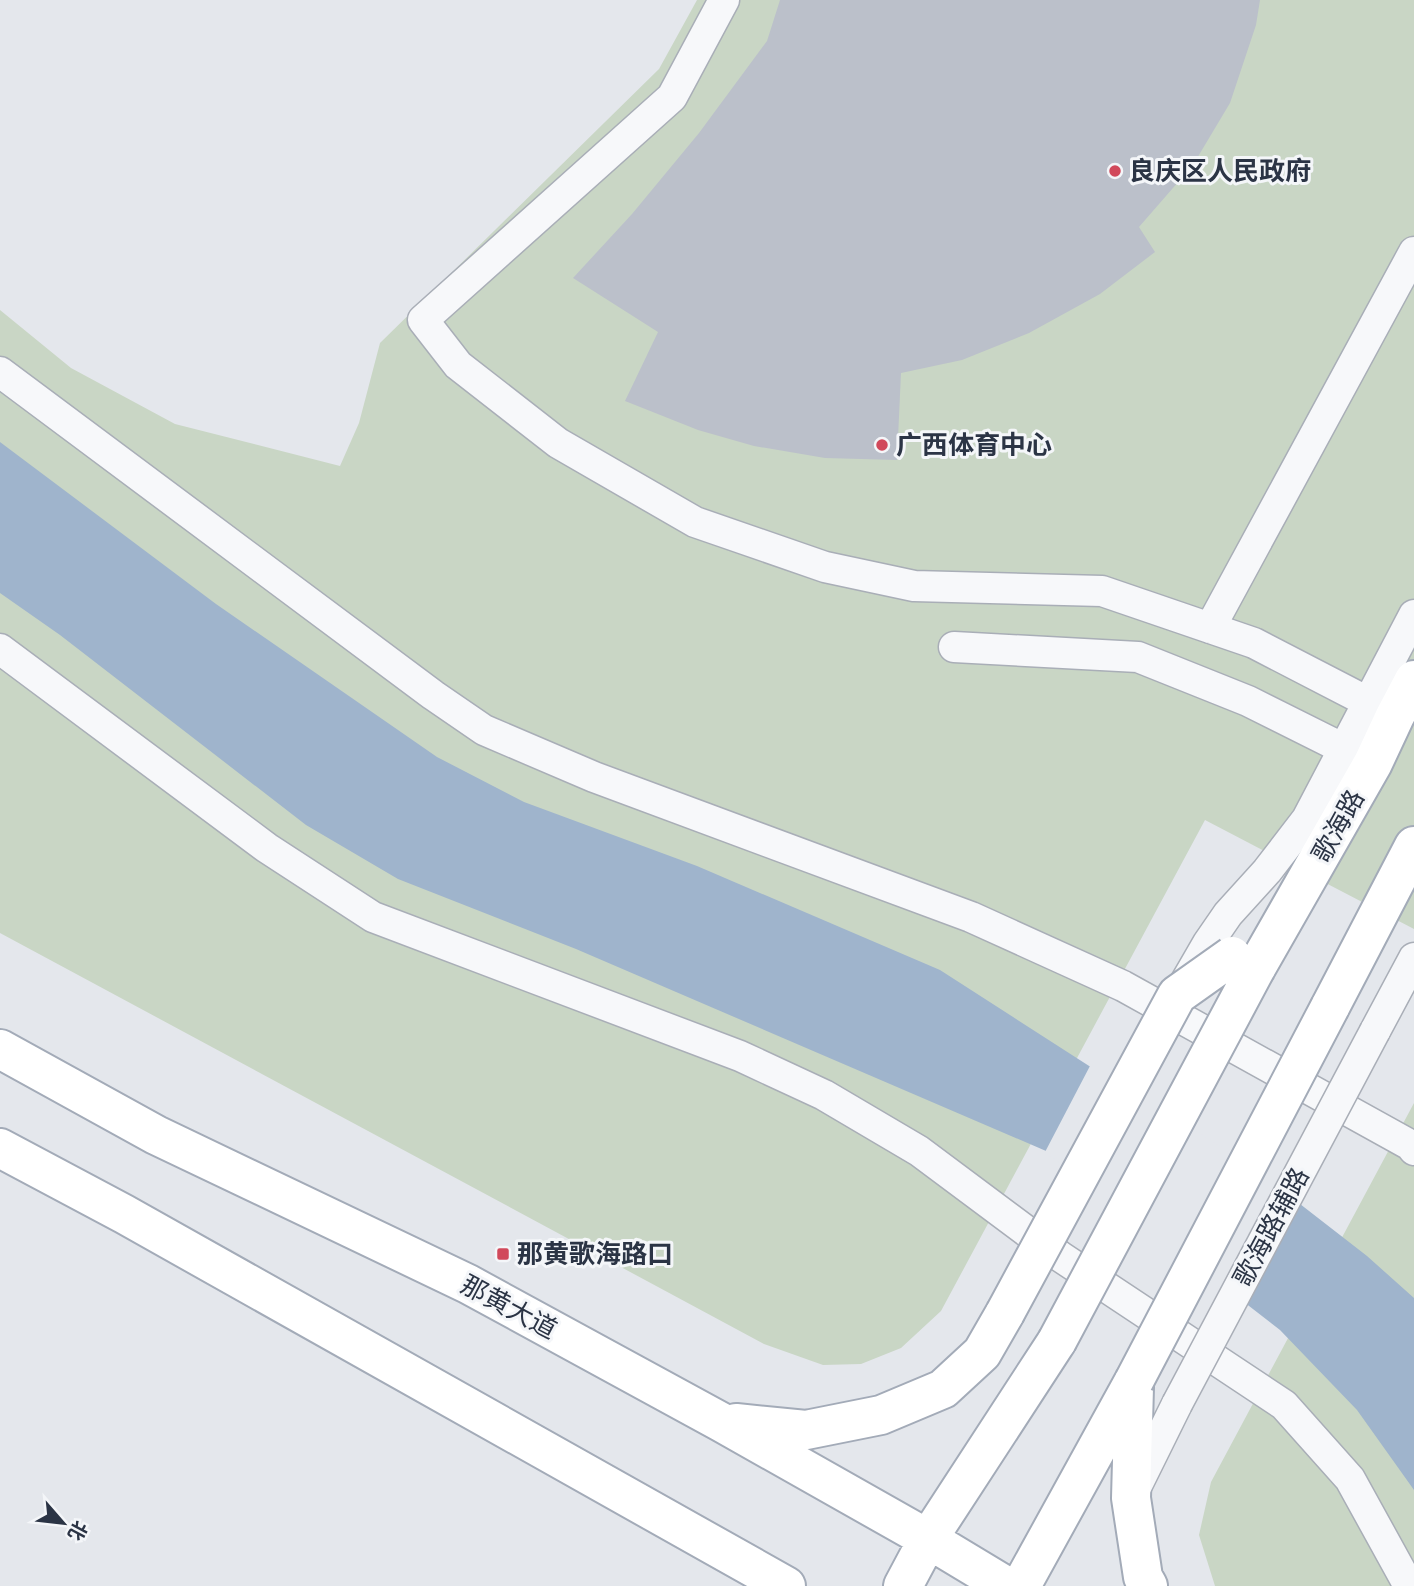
<svg xmlns="http://www.w3.org/2000/svg" width="1414" height="1586" viewBox="0 0 1414 1586" font-family="'Sofia Sans Condensed','Noto Sans SC',sans-serif">
  <style>
    .green { fill: #c9d6c5 }
    .water { fill: #9fb4cc }
    .pier { fill: #e4e7ec }
    .building { fill: #bbc0ca }
    .lines { fill: none; stroke-linecap: round; stroke-linejoin: round }
    .minor-casing { stroke: #a9aeb7; stroke-width: 33 }
    .major-casing { stroke: #a3abb8; stroke-width: 42 }
    .minor { stroke: #f7f8fa; stroke-width: 30 }
    .major { stroke: #fff; stroke-width: 38 }
    .minor-bridge-casing { stroke: #a9aeb7; stroke-width: 33; stroke-linecap: butt }
    .major-bridge-casing { stroke: #a3abb8; stroke-width: 42; stroke-linecap: butt }
    .minor-bridge { stroke: #f7f8fa; stroke-width: 30 }
    .major-bridge { stroke: #fff; stroke-width: 38 }
    .poi-dot { fill: #d1495b; stroke: #f4f6f9; stroke-width: 2.5 }
    .labels { text-anchor: middle; stroke-width: 6; stroke-linejoin: round; paint-order: stroke }
    .poi-label { font-size: 26px; font-weight: bold; fill: #2b3445; stroke: #f4f6f9; text-anchor: start }
    .street-label { font-size: 26px; fill: #2b3445; stroke: #f4f6f9 }
  </style>
  <rect width="100%" height="100%" fill="#e4e7ec"/>
  <path class="green" d="M 697,0 L 1414,0 L 1414,929 L 1205,820 L 941,1311 L 901,1348 L 861,1364 L 823,1365 L 764,1344 L 0,933 L 0,310 L 71,368 L 175,424 L 340,466 L 359,423 L 380,343 L 659,69 Z
    M 1414,1103 L 1414,1586 L 1215,1586 L 1199,1535 L 1211,1482 Z"/>
  <path class="water" d="M 0,442 L 216,604 L 437,757 L 524,802 L 697,866 L 940,970 L 1282,1190 L 1367,1256 L 1414,1298 L 1414,1490 L 1357,1410 L 1280,1330 L 1053,1154 L 576,949 L 398,879 L 306,825 L 60,635 L 0,593 Z"/>
  <path class="pier" d="M 1091,1064 L 1284,1187 L 1244,1306 L 1052,1157 L 1044,1154 Z"/>
  <path class="building" d="M 780,0 L 1260,0 L 1256,25 L 1230,103 L 1193,165 L 1139,227 L 1155,252 L 1100,294 L 1029,333 L 962,360 L 901,373 L 897,460 L 825,458 L 754,446 L 698,430 L 625,401 L 658,332 L 573,278 L 632,214 L 699,133 L 767,41 Z"/>
  <g class="lines">
    <g class="minor-casing">
      <path id="minor" d="M 724,0 L 672,97 L 423,320 L 458,365 L 558,443 L 695,522 L 825,567 L 914,586 L 1102,591 L 1254,643 L 1395,716
        M 0,372 L 433,695 L 484,730 L 594,777 L 971,917 L 1123,986 L 1410,1145 L 1414,1150
        M 1210,628 L 1414,252
        M 954,647 L 1138,657 L 1248,701 L 1362,758
        M 0,649 L 267,848 L 373,917 L 740,1056 L 824,1095 L 919,1151 L 1061,1257 L 1284,1405 L 1350,1479 L 1409,1586
        M 1182,988 L 1208,943 L 1228,914 L 1267,871 L 1307,819 L 1414,615
        M 1375,1031 L 1414,958
        M 1134,1491 L 1177,1404"/>
    </g>
    <g class="major-casing">
      <path id="major" d="M 1256,968 L 1373,763 L 1395,716 L 1414,680
        M 1330,1007 L 1414,846
        M 0,1049 L 156,1135 L 468,1284 L 721,1422 L 928,1539 L 1006,1586
        M 0,1148 L 124,1214 L 786,1586
        M 1134,1387 L 1131,1498 L 1143,1577 L 1148,1586
        M 736,1423 L 806,1430 L 881,1415 L 943,1389 L 982,1353 L 1005,1313
        M 903,1586 L 928,1539 L 1057,1341
        M 1021,1586 L 1134,1381"/>
    </g>
    <use href="#minor" class="minor"/>
    <use href="#major" class="major"/>
    <g class="minor-bridge-casing">
      <path id="minor-bridge" d="M 1177,1404 L 1375,1031"/>
    </g>
    <g class="major-bridge-casing">
      <path id="major-bridge" d="M 1005,1313 L 1177,995 L 1232,956
        M 1057,1341 L 1256,968
        M 1134,1381 L 1330,1007"/>
    </g>
    <use href="#minor-bridge" class="minor-bridge"/>
    <use href="#major-bridge" class="major-bridge"/>
  </g>
  <g class="poi-dot">
    <circle cx="1115" cy="171" r="7"/>
    <circle cx="882" cy="445" r="7"/>
    <rect x="496" y="1247" width="14" height="14" rx="3.5"/>
  </g>
  <g class="labels">
    <g class="poi-label">
      <text x="1129" y="180">良庆区人民政府</text>
      <text x="896" y="454">广西体育中心</text>
      <text x="517" y="1263">那黄歌海路口</text>
    </g>
    <g class="street-label">
      <text transform="translate(1338 826) rotate(-61)" y="9">歌海路</text>
      <text transform="translate(1271 1227) rotate(-62)" y="9">歌海路辅路</text>
      <text transform="translate(509 1307) rotate(28)" y="9">那黄大道</text>
    </g>
  </g>
  <g transform="translate(63 1523) rotate(118)" stroke="#f4f6f9" stroke-width="5" paint-order="stroke">
  <path d="M0-5L12 26L0 18L-12 26Z" fill="#2b3445"/>
  <text y="-10" font-size="19" font-weight="bold" text-anchor="middle" fill="#2b3445">北</text>
  </g>
</svg>
